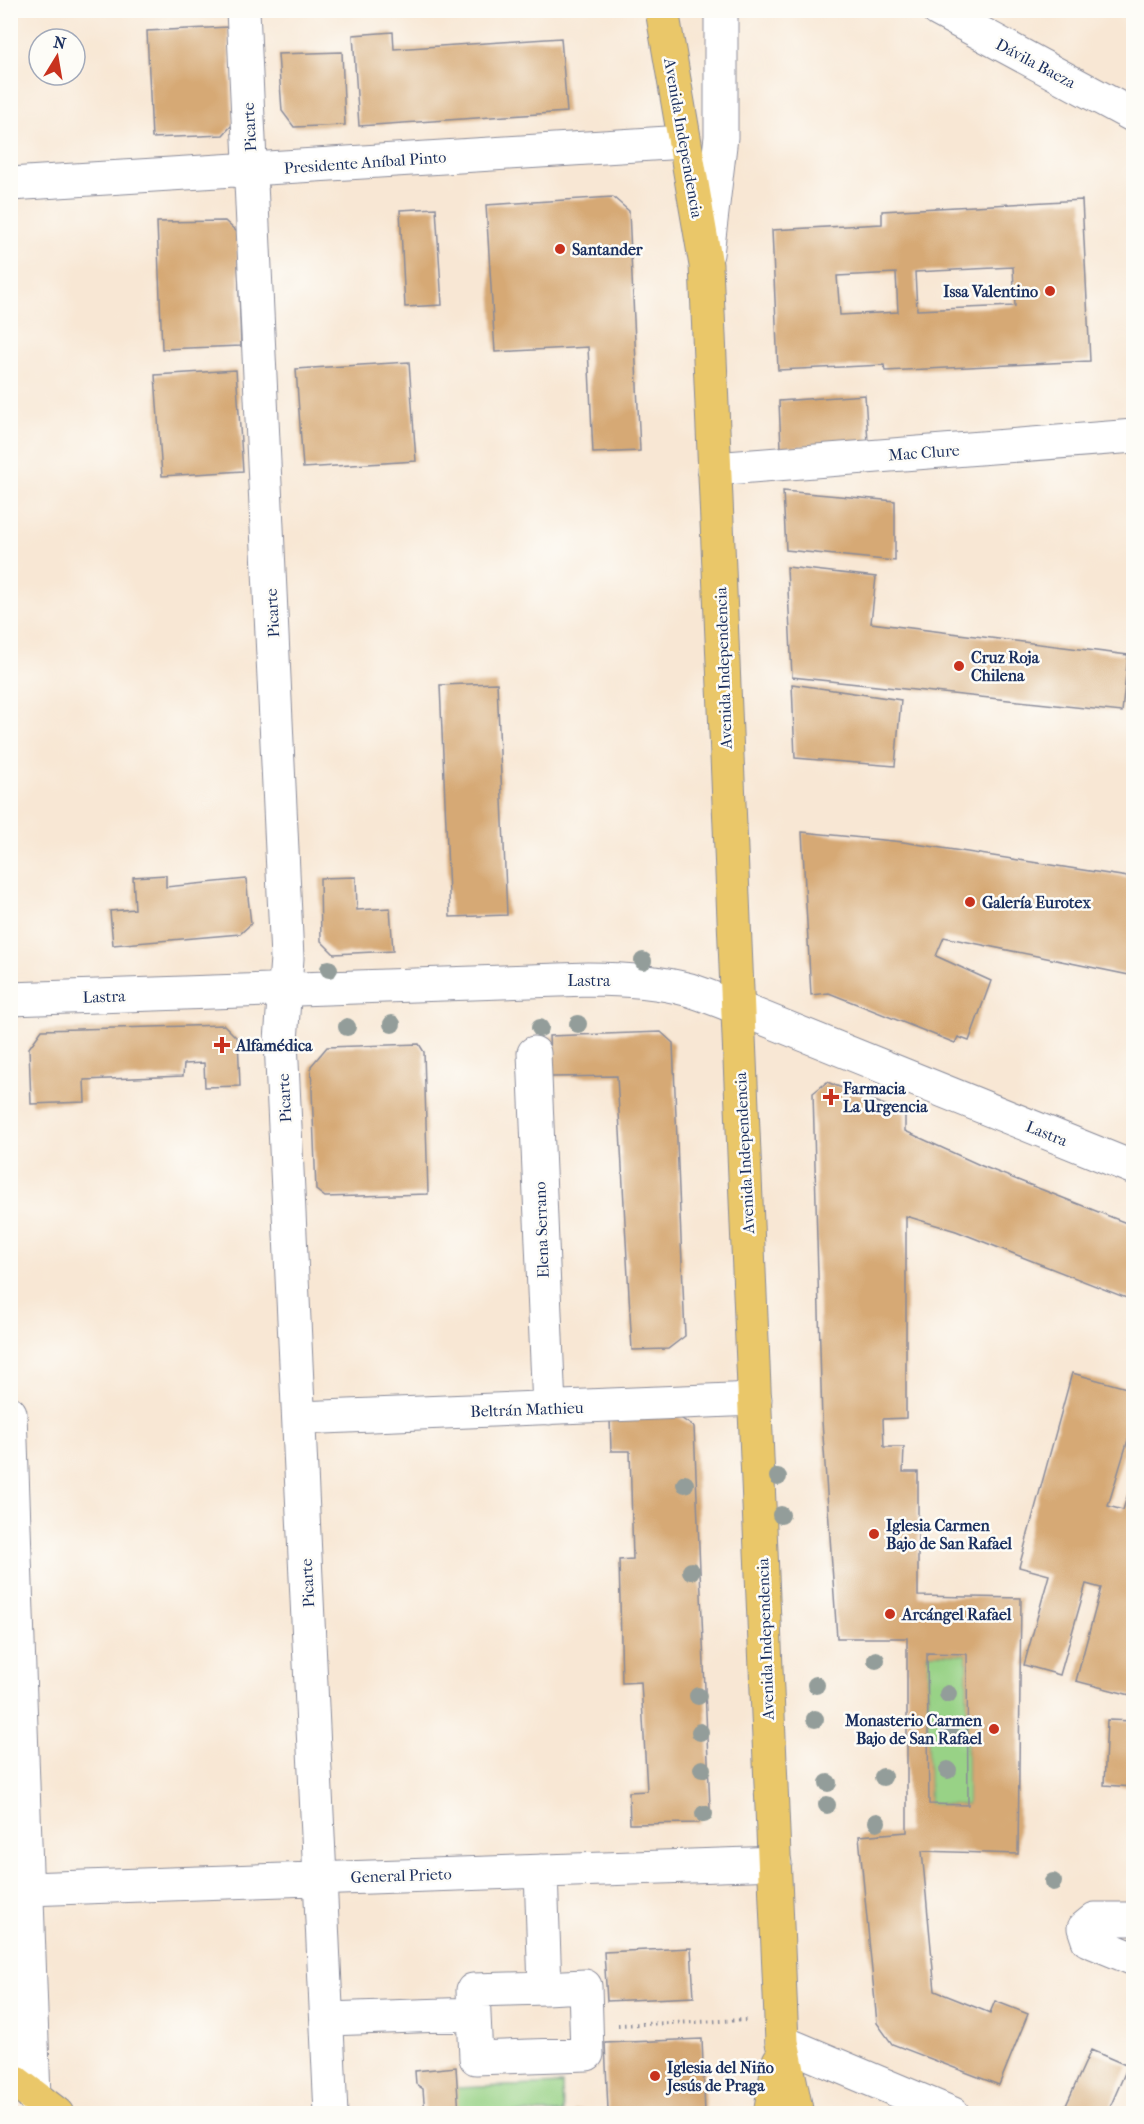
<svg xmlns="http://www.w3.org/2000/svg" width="1144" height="2124" viewBox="0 0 1144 2124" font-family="'IM FELL French Canon',serif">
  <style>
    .green { fill: #98d286; stroke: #5a8072; stroke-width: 1.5 }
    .building { fill: #d6a975; fill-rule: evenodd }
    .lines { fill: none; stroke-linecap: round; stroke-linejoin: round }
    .minor-casing { stroke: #8a8b99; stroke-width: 35 }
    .major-casing { stroke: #8a8b99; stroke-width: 35 }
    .path { stroke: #8a8b99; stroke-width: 4; stroke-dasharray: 1.5 4.5; stroke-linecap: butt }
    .minor { stroke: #fff; stroke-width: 33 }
    .major { stroke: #eac769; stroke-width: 33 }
    .tree { fill: #939d9a }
    .poi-dot { fill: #c8321e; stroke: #fdfcf7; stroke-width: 2 }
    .labels { text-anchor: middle; stroke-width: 5; stroke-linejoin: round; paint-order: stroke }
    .street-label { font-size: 16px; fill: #1b2f5e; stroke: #fdfcf7 }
    .poi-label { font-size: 16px; font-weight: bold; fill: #1b2f5e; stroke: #fdfcf7; text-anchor: start }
  </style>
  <rect width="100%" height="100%" fill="#fdfcf7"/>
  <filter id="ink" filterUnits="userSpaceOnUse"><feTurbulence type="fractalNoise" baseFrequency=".0167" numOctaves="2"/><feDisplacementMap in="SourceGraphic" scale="12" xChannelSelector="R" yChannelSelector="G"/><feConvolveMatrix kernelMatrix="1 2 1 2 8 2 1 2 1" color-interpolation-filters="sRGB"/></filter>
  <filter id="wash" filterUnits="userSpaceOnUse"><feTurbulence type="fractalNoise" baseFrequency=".008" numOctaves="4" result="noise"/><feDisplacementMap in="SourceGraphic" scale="24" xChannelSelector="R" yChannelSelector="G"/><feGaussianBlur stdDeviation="1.35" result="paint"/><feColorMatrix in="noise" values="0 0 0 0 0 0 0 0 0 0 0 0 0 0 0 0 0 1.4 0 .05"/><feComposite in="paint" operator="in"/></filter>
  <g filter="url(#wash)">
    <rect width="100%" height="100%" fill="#f8e7d4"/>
    <path class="green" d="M 927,1653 L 967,1654 L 968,1805 L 929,1804 Z
      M 562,2084 L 563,2113 L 457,2113 L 456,2088 Z"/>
    <g id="blocks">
      <path class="building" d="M 228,27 L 233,124 L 223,135 L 152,138 L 147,31 Z
        M 393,32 L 394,49 L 561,38 L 567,112 L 359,126 L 353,35 Z
        M 342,52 L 345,125 L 294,127 L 282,111 L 278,54 Z
        M 613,197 L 629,211 L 640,451 L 593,453 L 588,347 L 495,352 L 486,205 Z
        M 1082,200 L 1090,361 L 885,371 L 884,365 L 778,370 L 772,230 L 882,224 L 882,211 ZM 1013,267 L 1015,306 L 917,310 L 915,272 ZM 896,273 L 898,312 L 840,315 L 837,276 Z
        M 436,208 L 442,305 L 405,307 L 400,210 Z
        M 225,221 L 237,232 L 241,346 L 162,349 L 157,222 Z
        M 409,362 L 416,461 L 303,468 L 296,369 Z
        M 236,370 L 243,471 L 162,476 L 155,375 Z
        M 865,395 L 868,442 L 781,448 L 779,401 Z
        M 783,491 L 895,501 L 895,561 L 786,550 Z
        M 787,567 L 876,577 L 871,623 L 1128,655 L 1122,712 L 792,677 Z
        M 497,683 L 507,915 L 450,917 L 440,685 Z
        M 792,684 L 901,700 L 895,766 L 795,758 Z
        M 802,832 L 903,842 L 1134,878 L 1134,976 L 944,937 L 936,956 L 991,981 L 969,1041 L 958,1037 L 955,1043 L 829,993 L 811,995 Z
        M 166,875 L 166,887 L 246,879 L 251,924 L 240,934 L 113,945 L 110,911 L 135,909 L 133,877 Z
        M 356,877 L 357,910 L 390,908 L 393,951 L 334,954 L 321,941 L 320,878 Z
        M 224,1025 L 238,1039 L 240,1086 L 205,1087 L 204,1063 L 184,1064 L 183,1076 L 84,1080 L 85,1102 L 31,1104 L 29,1048 L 42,1030 Z
        M 661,1032 L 673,1043 L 685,1336 L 668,1349 L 632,1350 L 617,1076 L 551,1077 L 549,1036 Z
        M 419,1044 L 424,1052 L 428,1194 L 325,1197 L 316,1190 L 311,1066 L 327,1047 Z
        M 827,1082 L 905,1113 L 905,1131 L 982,1166 L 1134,1226 L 1134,1301 L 956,1231 L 906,1216 L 906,1418 L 883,1419 L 884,1447 L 904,1447 L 903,1472 L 918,1472 L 918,1596 L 1021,1598 L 1018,1854 L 922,1851 L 935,1991 L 990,2013 L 995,2001 L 1028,2014 L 999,2085 L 892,2044 L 877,2023 L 859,1836 L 907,1832 L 907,1638 L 837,1638 L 822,1421 L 813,1093 ZM 927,1653 L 967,1654 L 968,1805 L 929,1804 Z
        M 1072,1373 L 1134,1390 L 1134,1420 L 1108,1506 L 1123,1510 L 1134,1474 L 1134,1696 L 1076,1681 L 1101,1588 L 1086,1584 L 1060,1675 L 1024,1665 L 1049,1575 L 1019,1567 Z
        M 676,1415 L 694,1427 L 710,1808 L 699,1823 L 630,1824 L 629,1792 L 647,1791 L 641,1682 L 622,1683 L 619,1560 L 633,1559 L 630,1451 L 611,1451 L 610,1418 Z
        M 1107,1720 L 1134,1721 L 1134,1787 L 1104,1785 Z
        M 691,1948 L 694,1997 L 607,2001 L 604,1952 Z
        M 702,2039 L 705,2114 L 575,2114 L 575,2110 L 608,2110 L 605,2043 Z
        M 1091,2050 L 1128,2066 L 1107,2114 L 1066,2114 L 1063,2112 Z
        M 456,2067 L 459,2114 L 425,2114 L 423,2089 L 416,2084 L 415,2071 Z"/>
    </g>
  </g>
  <g filter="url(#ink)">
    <use href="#blocks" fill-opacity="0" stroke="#8a8b99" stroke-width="1.5"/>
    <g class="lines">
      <g class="minor-casing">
        <path id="minor" d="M 243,10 L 287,958 L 281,1041 L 331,2114
          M 938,10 L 1134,116
          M 10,184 L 684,142
          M 707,254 L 721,137 L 721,10
          M 714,469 L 1134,436
          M 10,999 L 588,979 C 622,979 657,981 690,990 C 706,995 722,1002 738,1008 L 1134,1168
          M 534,1053 L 549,1408
          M 10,1413 L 34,2098
          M 300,1418 L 755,1399
          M 27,1889 L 775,1863
          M 1134,1919 L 1095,1919 L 1084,1928 L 1088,1940 L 1134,1959
          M 474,2014 L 473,1990 L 545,1988
          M 327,2019 L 474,2014 L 476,2058 L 587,2054 L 585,1986 L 545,1988 L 541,1871
          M 782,2042 L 953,2114"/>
      </g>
      <g class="major-casing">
        <path id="major" d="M 662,10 L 706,265 L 782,2042 L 797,2114
          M 10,2078 L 57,2114
          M 770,2114 L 779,2061"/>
      </g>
      <path class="path" d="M 618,2025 L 748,2020"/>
      <use href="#minor" class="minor"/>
      <use href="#major" class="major"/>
    </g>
    <g class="tree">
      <circle cx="643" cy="961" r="9"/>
      <circle cx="329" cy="969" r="9"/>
      <circle cx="392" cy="1024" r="9"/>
      <circle cx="578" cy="1024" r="9"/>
      <circle cx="347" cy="1027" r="9"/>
      <circle cx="540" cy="1028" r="9"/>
      <circle cx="778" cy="1477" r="9"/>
      <circle cx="685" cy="1484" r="9"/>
      <circle cx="781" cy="1515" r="9"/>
      <circle cx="691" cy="1571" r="9"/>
      <circle cx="876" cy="1660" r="9"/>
      <circle cx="816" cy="1685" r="9"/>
      <circle cx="948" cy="1694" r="9"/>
      <circle cx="698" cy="1696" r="9"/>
      <circle cx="815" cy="1719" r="9"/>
      <circle cx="950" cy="1728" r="9"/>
      <circle cx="700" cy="1732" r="9"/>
      <circle cx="702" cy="1769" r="9"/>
      <circle cx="948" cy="1770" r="9"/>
      <circle cx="883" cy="1777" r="9"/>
      <circle cx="828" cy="1783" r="9"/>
      <circle cx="827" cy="1805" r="9"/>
      <circle cx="704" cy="1814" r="9"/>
      <circle cx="877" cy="1822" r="9"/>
      <circle cx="1053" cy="1882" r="9"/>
    </g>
  </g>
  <g class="poi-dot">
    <circle cx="560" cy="249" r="6"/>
    <circle cx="1050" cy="291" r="6"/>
    <circle cx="959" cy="666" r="6"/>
    <circle cx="970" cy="902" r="6"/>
    <path d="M219 1036h6v6h6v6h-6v6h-6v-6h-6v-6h6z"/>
    <path d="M828 1088h6v6h6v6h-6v6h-6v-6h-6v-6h6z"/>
    <circle cx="874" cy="1534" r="6"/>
    <circle cx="890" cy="1614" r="6"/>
    <circle cx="994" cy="1729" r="6"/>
    <circle cx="655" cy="2076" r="6"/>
  </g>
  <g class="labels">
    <g class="street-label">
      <text transform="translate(1036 63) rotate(28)" y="6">Dávila Baeza</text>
      <text transform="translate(249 127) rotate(-93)" y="6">Picarte</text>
      <text transform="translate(684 138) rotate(80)" y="6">Avenida Independencia</text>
      <text transform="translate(365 162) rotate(-4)" y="6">Presidente Aníbal Pinto</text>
      <text transform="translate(924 452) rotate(-4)" y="6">Mac Clure</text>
      <text transform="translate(272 613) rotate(-93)" y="6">Picarte</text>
      <text transform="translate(723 668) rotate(-92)" y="6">Avenida Independencia</text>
      <text x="589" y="986">Lastra</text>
      <text transform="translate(104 996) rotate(-2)" y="6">Lastra</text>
      <text transform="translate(284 1098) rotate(-93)" y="6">Picarte</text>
      <text transform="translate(1047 1133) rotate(22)" y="6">Lastra</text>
      <text transform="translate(744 1153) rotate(-93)" y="6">Avenida Independencia</text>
      <text transform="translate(541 1230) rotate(-92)" y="6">Elena Serrano</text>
      <text transform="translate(527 1409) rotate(-2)" y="6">Beltrán Mathieu</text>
      <text transform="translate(307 1583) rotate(-93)" y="6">Picarte</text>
      <text transform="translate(765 1639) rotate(-92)" y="6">Avenida Independencia</text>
      <text transform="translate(401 1875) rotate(-2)" y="6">General Prieto</text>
    </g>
    <g class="poi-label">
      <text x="572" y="255">Santander</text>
      <text x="1038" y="297" text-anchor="end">Issa Valentino</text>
      <text x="971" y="663">Cruz Roja<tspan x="971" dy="18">Chilena</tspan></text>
      <text x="982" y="908">Galería Eurotex</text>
      <text x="236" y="1051">Alfamédica</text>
      <text x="843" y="1094">Farmacia<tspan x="843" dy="18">La Urgencia</tspan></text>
      <text x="886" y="1531">Iglesia Carmen<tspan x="886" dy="18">Bajo de San Rafael</tspan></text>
      <text x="902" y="1620">Arcángel Rafael</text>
      <text x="982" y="1726" text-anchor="end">Monasterio Carmen<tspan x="982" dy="18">Bajo de San Rafael</tspan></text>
      <text x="667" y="2073">Iglesia del Niño<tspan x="667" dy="18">Jesús de Praga</tspan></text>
    </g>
  </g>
  <rect width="1144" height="2124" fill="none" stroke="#fdfcf7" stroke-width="36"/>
  <g transform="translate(57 57) rotate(11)"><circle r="28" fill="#fdfcf7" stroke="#a3aaba" stroke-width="1.5"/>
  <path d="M0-4.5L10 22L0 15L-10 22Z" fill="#c8321e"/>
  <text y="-9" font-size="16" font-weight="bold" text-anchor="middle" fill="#1b2f5e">N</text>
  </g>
</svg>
